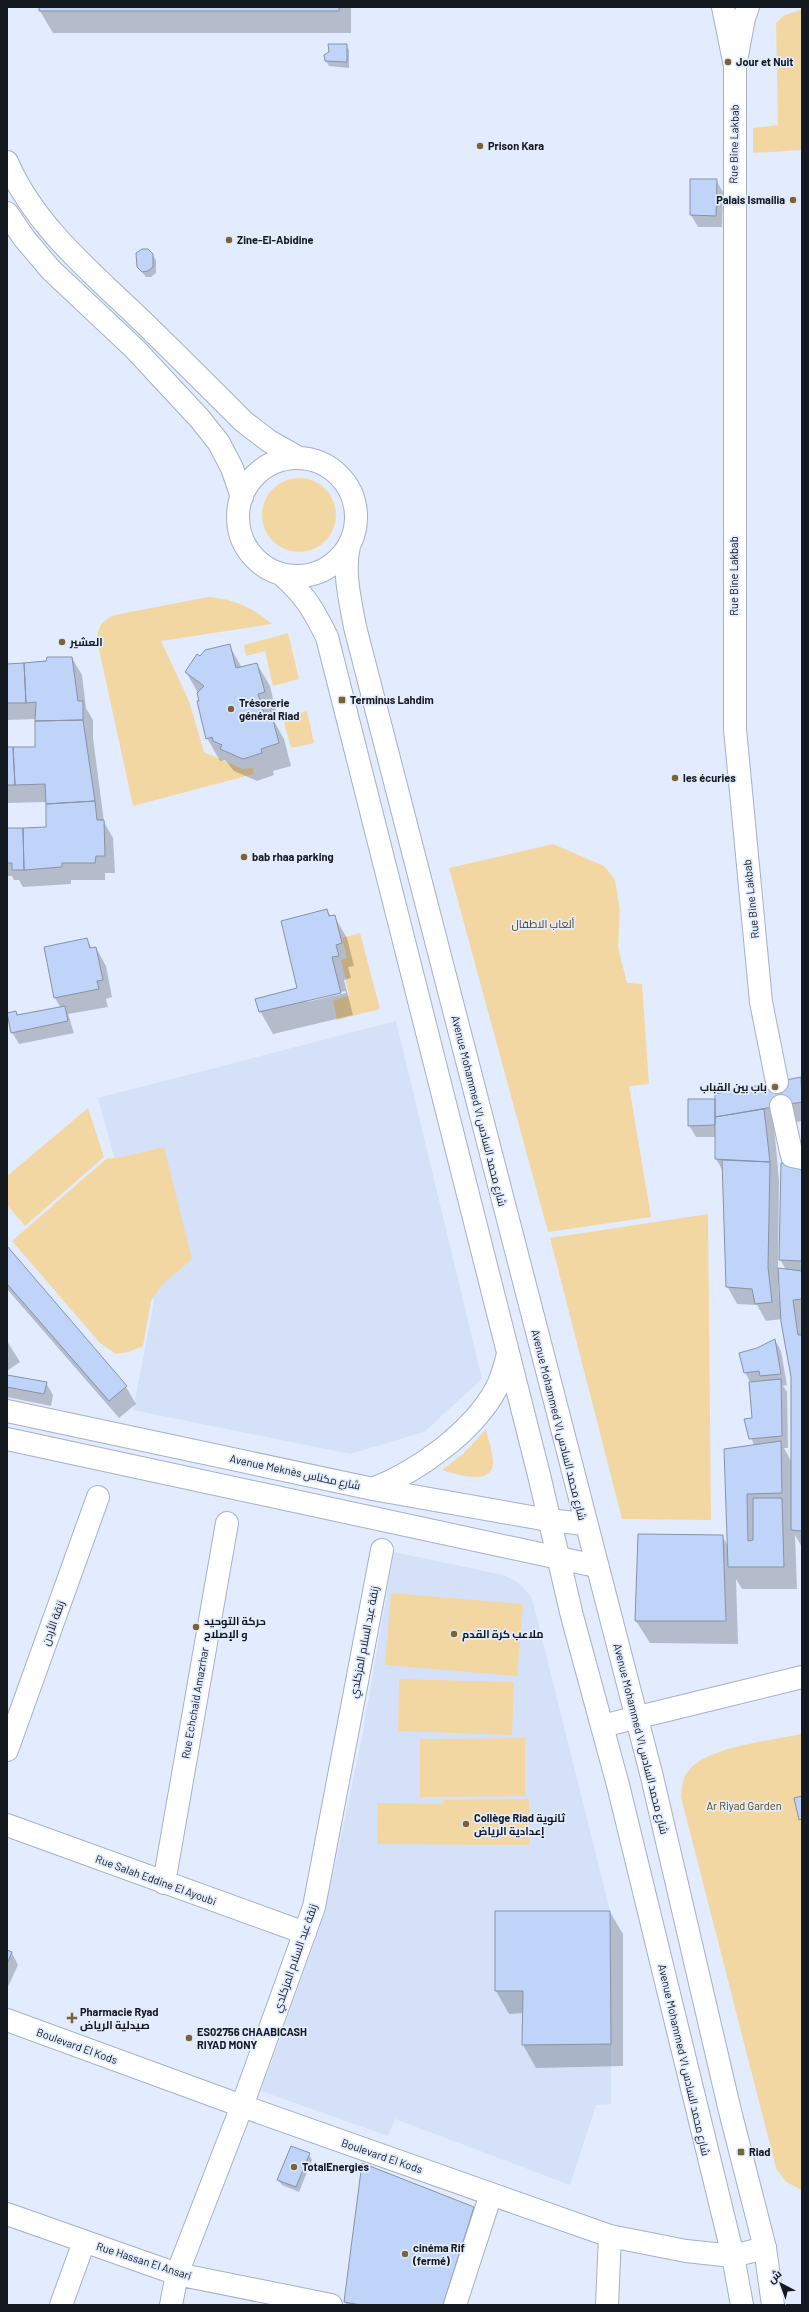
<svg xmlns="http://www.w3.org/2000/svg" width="809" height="2312" viewBox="0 0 809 2312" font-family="Barlow,Cairo,sans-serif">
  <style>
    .built { fill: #d5e1f9 }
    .green { fill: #f3d7a3 }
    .shadow { fill: #0003; fill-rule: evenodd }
    .building { fill: #c0d4f9; stroke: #8792a7 }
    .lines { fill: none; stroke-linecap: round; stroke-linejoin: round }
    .minor-casing { stroke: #a5b0c6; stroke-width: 24 }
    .major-casing { stroke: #a5b0c6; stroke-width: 24 }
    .minor { stroke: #fff; stroke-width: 22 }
    .major { stroke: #fff; stroke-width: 22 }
    .poi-dot { fill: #7b6333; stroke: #e2ecfe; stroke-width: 1.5 }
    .labels { text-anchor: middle; stroke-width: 3.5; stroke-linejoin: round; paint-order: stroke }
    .poi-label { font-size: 11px; font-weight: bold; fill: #14181f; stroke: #e2ecfe; text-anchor: start }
    .street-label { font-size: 11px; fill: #14181f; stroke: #e2ecfe }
    .park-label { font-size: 11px; fill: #58400a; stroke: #e2ecfe }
  </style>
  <rect width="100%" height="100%" fill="#e2ecfe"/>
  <path class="built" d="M 396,1021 L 482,1379 L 424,1432 L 350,1454 L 133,1410 L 154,1302 L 98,1098 Z
    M 394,1552 L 503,1575 L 519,1583 L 530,1595 L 533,1602 L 610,1911 L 495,1911 L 495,1991 L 523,1991 L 522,2045 L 611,2044 L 611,2104 L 596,2105 L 570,2185 L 395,2119 L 388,2136 L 261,2091 L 325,1913 L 362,1737 Z"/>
  <path class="green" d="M 802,9 L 802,150 L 753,153 L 753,128 L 778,125 L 776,23 L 783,16 Z
    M262 515a37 37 0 1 1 74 0a37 37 0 1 1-74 0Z
    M 208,597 C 234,599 252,607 272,624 L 161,641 L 189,701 L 204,752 L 243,769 L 253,768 L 254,774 L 133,806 L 97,640 C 97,627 103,619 115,615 Z
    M 288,633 L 299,679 L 273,686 L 265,651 L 246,656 L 244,645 Z
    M 307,711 L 314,743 L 291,748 L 283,718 Z
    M 553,844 L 604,866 L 615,880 L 620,910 L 618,947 L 627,983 L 642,984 L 649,1084 L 629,1086 L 651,1217 L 548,1232 L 449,868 Z
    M 360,933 L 380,1009 L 337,1020 L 333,1001 L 349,995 L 341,960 L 347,958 L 342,938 Z
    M 88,1108 L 104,1157 L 25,1226 L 7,1205 L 7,1176 Z
    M 164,1147 L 192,1259 L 162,1285 L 151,1301 L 143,1346 L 129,1352 L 116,1354 L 100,1343 L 12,1241 L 106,1159 L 127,1156 Z
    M 708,1214 L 711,1520 L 622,1519 L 550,1238 Z
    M 486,1429 C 488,1439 492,1450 493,1460 C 495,1488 456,1474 442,1470 L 464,1453 Z
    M 391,1593 L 523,1604 L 517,1676 L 385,1665 Z
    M 399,1679 L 514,1682 L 512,1735 L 398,1731 Z
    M 802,1734 L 802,2190 L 786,2182 L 776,2168 L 681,1797 C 682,1787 682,1777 690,1769 C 709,1747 772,1740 802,1734 Z
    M 525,1738 L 525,1796 L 420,1797 L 420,1739 Z
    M 529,1799 L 529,1845 L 377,1844 L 378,1803 L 443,1804 L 444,1800 Z"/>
  <path class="shadow" d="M 40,7 L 351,7 L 351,33 L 53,33 L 40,11 Z
    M 346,45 L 349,50 L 349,68 L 329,66 L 326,61 Z
    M 691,180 L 716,180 L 723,192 L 722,227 L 698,227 L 691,215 Z
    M 152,254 L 156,260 L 156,273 L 151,277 L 146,277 L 138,267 Z
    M 229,645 L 242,668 L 257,664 L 270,686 L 277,715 L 271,716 L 284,739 L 291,766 L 273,771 L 274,775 L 257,781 L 234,771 L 225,760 L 220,761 L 207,738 L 198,693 L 186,672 L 201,658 Z
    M 72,658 L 82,675 L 86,708 L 93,720 L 93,738 L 104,822 L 113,838 L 115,873 L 105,873 L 105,880 L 71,880 L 71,884 L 23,887 L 19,880 L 14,880 L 12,876 L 7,876 L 7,829 L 47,828 L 46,802 L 7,803 L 7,748 L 36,748 L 36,719 L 7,720 L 7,665 Z
    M 327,910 L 331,917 L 334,916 L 347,938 L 354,966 L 348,967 L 351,978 L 344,980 L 353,1015 L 273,1034 L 260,1011 L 299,989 ZM 345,991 L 346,993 L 307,1002 L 307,1000 Z
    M 87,939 L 92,949 L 96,948 L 106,966 L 112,997 L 106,999 L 108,1007 L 68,1014 L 74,1033 L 19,1044 L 12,1032 L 16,1012 L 18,1016 L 61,1008 L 55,998 Z
    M 802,1078 L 802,1121 L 774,1126 L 779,1180 L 778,1269 L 786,1270 L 780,1259 L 802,1164 L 802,1547 L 795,1535 L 797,1589 L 742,1589 L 736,1579 L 738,1644 L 650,1643 L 636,1621 L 722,1536 L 728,1546 L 754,1446 L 746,1420 L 753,1419 L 750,1382 L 745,1372 L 757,1349 L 775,1340 L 781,1351 L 787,1385 L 783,1386 L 787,1392 L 788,1448 L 784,1448 L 792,1463 L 792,1377 L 782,1319 L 766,1321 L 757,1305 L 737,1304 L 727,1286 L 723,1171 L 716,1159 L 716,1137 L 696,1137 L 689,1125 L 716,1100 L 716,1094 ZM 778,1275 L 779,1275 L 781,1301 L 779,1301 Z
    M 7,1247 L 126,1387 L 136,1404 L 119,1418 L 7,1289 Z
    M 7,1341 L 20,1362 L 7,1371 Z
    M 7,1376 L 46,1383 L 53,1395 L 51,1406 L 7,1397 Z
    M 610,1912 L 623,1934 L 623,2066 L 536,2068 L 523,2045 L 524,2013 L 509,2014 L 496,1991 Z
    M 7,1951 L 12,1953 L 18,1965 L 7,1989 Z
    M 309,2154 L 312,2160 L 299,2192 L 282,2185 L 278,2180 Z
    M 474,2208 L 487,2230 L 462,2305 L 347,2305 L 345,2302 Z"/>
  <path class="building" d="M 39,7 L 339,7 L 339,11 L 39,11 Z
    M 328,44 L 347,44 L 347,62 L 325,61 L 324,55 L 329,52 Z
    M 690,179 L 717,179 L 716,216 L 690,215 Z
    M 142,249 L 148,249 L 153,254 L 153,267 L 148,271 L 142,272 L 137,267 L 136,253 Z
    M 230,644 L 236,668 L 257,663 L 265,692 L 258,694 L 265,717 L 272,716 L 279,743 L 261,749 L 262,753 L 243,759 L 220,749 L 222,745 L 213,741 L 212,737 L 206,739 L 197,701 L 199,701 L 197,693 L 204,686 L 185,672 L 197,654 L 200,656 L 205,650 Z
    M 47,657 L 72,657 L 78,701 L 83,701 L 83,720 L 35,721 L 36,702 L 26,703 L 24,663 L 46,661 Z
    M 24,663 L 26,703 L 7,703 L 7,664 Z
    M 83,720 L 95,801 L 46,804 L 45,784 L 15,785 L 13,747 L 35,747 L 35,721 Z
    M 7,747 L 13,747 L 15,785 L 7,785 Z
    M 95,801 L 97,820 L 104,820 L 105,856 L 96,856 L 95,863 L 62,863 L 62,867 L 24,870 L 23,828 L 46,827 L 46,804 Z
    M 7,828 L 23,828 L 24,870 L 12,870 L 12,863 L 7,863 Z
    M 327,909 L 329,916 L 335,915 L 342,943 L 336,945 L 339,956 L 332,957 L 341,993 L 259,1012 L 255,999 L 297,988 L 281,921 Z
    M 87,938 L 90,948 L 96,947 L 103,980 L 97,981 L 99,989 L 54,998 L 44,947 Z
    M 65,1006 L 68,1021 L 11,1033 L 7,1013 L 16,1011 L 17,1015 Z
    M 801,1077 L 802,1102 L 715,1117 L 715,1094 Z
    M 688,1099 L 715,1099 L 715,1125 L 688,1126 Z
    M 764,1109 L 770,1162 L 715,1159 L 715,1117 Z
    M 722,1160 L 770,1162 L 768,1267 L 772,1302 L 755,1304 L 752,1289 L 726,1287 Z
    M 781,1163 L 802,1163 L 802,1261 L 779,1260 Z
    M 7,1246 L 127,1386 L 109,1401 L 7,1284 Z
    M 778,1268 L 802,1271 L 802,1299 L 793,1300 L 798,1335 L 802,1335 L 802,1531 L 791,1530 L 791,1377 L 781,1322 Z
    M 775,1339 L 781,1374 L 760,1376 L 759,1371 L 744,1373 L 739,1353 L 757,1348 Z
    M 7,1375 L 47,1382 L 44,1394 L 7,1387 Z
    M 781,1379 L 782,1436 L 749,1439 L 744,1419 L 752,1418 L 749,1382 Z
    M 781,1441 L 782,1493 L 747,1494 L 748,1541 L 753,1540 L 753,1498 L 782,1498 L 784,1567 L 728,1567 L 724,1449 Z
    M 638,1534 L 723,1535 L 726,1621 L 635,1621 Z
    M 802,1796 L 802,1819 L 799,1820 L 794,1798 Z
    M 495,1911 L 610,1911 L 611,2044 L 522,2045 L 523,1991 L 495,1991 Z
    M 7,1950 L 12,1952 L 7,1964 Z
    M 291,2146 L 310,2153 L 296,2187 L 277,2180 Z
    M 362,2163 L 474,2207 L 443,2305 L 361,2305 L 344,2302 Z"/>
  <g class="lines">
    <g class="minor-casing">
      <path id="minor" d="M 723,7 L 735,66 L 744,18 L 748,7
        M 735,66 L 735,729 L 761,1002 L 777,1082
        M 781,1106 L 792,1156 L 802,1158
        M 7,1411 L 373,1489 L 548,1520 L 585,1524
        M 7,1439 L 596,1566
        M 602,1726 L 802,1677
        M 7,1750 L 98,1497
        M 7,1825 L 305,1933
        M 164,1883 L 227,1523
        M 7,2020 L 242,2106 L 610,2236 L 686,2251 L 733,2256 L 765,2248
        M 7,2214 L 177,2274 L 331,2305
        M 61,2305 L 84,2242
        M 171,2305 L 177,2274 L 242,2106 L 314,1907 L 382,1550
        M 455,2305 L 491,2194
        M 607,2305 L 610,2236"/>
    </g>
    <g class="major-casing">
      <path id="major" d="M 7,162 C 34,225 90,271 138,317 C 174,352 209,387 244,422 L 269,441 L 299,458
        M 7,213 L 24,238 L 51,270 L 135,349 L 200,419 L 219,443 L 232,468 L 242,497
        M238 517a59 59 0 1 1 118 0a59 59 0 1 1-118 0Z
        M 349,546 C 343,573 350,599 355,627 L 652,1777 L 730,2111 L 765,2248 L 773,2305
        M 281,574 C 305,595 313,609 327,637 L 539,1475 L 572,1616 L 618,1785 L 733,2256 L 742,2305
        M 373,1489 C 418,1471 473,1432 496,1389 C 502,1378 505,1366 508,1354"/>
    </g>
    <use href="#minor" class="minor"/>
    <use href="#major" class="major"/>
  </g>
  <g class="poi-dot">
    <circle cx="728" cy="62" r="4"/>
    <circle cx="480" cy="146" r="4"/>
    <circle cx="793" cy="200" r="4"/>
    <circle cx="229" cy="240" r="4"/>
    <circle cx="62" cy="642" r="4"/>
    <rect x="338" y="696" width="8" height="8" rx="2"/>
    <circle cx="231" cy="709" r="4"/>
    <circle cx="675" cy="778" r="4"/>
    <circle cx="244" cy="857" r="4"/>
    <circle cx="775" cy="1087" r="4"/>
    <circle cx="196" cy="1627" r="4"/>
    <circle cx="454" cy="1634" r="4"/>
    <circle cx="466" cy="1824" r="4"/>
    <path d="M70 2012h4v4h4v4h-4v4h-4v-4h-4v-4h4z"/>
    <circle cx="189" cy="2038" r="4"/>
    <rect x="737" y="2148" width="8" height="8" rx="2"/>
    <circle cx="294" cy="2167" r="4"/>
    <circle cx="405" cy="2254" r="4"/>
  </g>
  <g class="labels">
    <g class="poi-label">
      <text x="736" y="66">Jour et Nuit</text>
      <text x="488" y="150">Prison Kara</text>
      <text x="785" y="204" text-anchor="end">Palais Ismailia</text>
      <text x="237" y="244">Zine-El-Abidine</text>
      <text x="70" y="646">العشير</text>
      <text x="350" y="704">Terminus Lahdim</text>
      <text x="239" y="707">Trésorerie<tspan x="239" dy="13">général Riad</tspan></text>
      <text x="683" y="782">les écuries</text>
      <text x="252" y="861">bab rhaa parking</text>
      <text x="767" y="1091" text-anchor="end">باب بين القباب</text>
      <text x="204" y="1625">حركة التوحيد<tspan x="204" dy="13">و الإصلاح</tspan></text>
      <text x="462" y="1638">ملاعب كرة القدم</text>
      <text x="474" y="1822">Collège Riad ثانوية<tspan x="474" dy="13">إعدادية الرياض</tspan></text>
      <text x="80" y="2016">Pharmacie Ryad<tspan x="80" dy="13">صيدلية الرياض</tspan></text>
      <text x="197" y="2036">ES02756 CHAABICASH<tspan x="197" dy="13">RIYAD MONY</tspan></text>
      <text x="749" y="2156">Riad</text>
      <text x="302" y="2171">TotalEnergies</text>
      <text x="413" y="2252">cinéma Rif<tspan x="413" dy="13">(fermé)</tspan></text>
    </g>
    <g class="street-label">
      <text transform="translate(734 144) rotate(-89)" y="4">Rue Bine Lakbab</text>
      <text transform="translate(734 576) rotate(-90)" y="4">Rue Bine Lakbab</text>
      <text transform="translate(751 899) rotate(-96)" y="4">Rue Bine Lakbab</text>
      <text transform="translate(479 1111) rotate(76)" y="4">Avenue Mohammed VI شارع محمد السادس</text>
      <text transform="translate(559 1425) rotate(76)" y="4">Avenue Mohammed VI شارع محمد السادس</text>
      <text transform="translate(295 1472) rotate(12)" y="4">Avenue Meknès شارع مكناس</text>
      <text transform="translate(53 1623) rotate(-70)" y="4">زنقة الأردن</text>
      <text transform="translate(364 1642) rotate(-79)" y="4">زنقة عبد السلام المزكلدي</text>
      <text transform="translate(195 1703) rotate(-80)" y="4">Rue Echchaid Amazrhar</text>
      <text transform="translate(641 1739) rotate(76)" y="4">Avenue Mohammed VI شارع محمد السادس</text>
      <text transform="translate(156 1880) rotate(20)" y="4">Rue Salah Eddine El Ayoubi</text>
      <text transform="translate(295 1958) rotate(-71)" y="4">زنقة عبد السلام المزكلدي</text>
      <text transform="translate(77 2046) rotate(20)" y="4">Boulevard El Kods</text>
      <text transform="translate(684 2060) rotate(77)" y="4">Avenue Mohammed VI شارع محمد السادس</text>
      <text transform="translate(382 2156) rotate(19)" y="4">Boulevard El Kods</text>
      <text transform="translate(144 2261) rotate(18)" y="4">Rue Hassan El Ansari</text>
    </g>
    <g class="park-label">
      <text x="543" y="928">ألعاب الاطفال</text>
      <text x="744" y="1810">Ar Riyad Garden</text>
    </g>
  </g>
  <rect width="809" height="2312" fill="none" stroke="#14181f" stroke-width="16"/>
  <g transform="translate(781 2284) rotate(319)" stroke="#e2ecfe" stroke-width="3" paint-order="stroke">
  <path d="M0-3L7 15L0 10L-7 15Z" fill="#14181f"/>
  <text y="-6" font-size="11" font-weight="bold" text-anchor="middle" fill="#14181f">ش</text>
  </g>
</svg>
